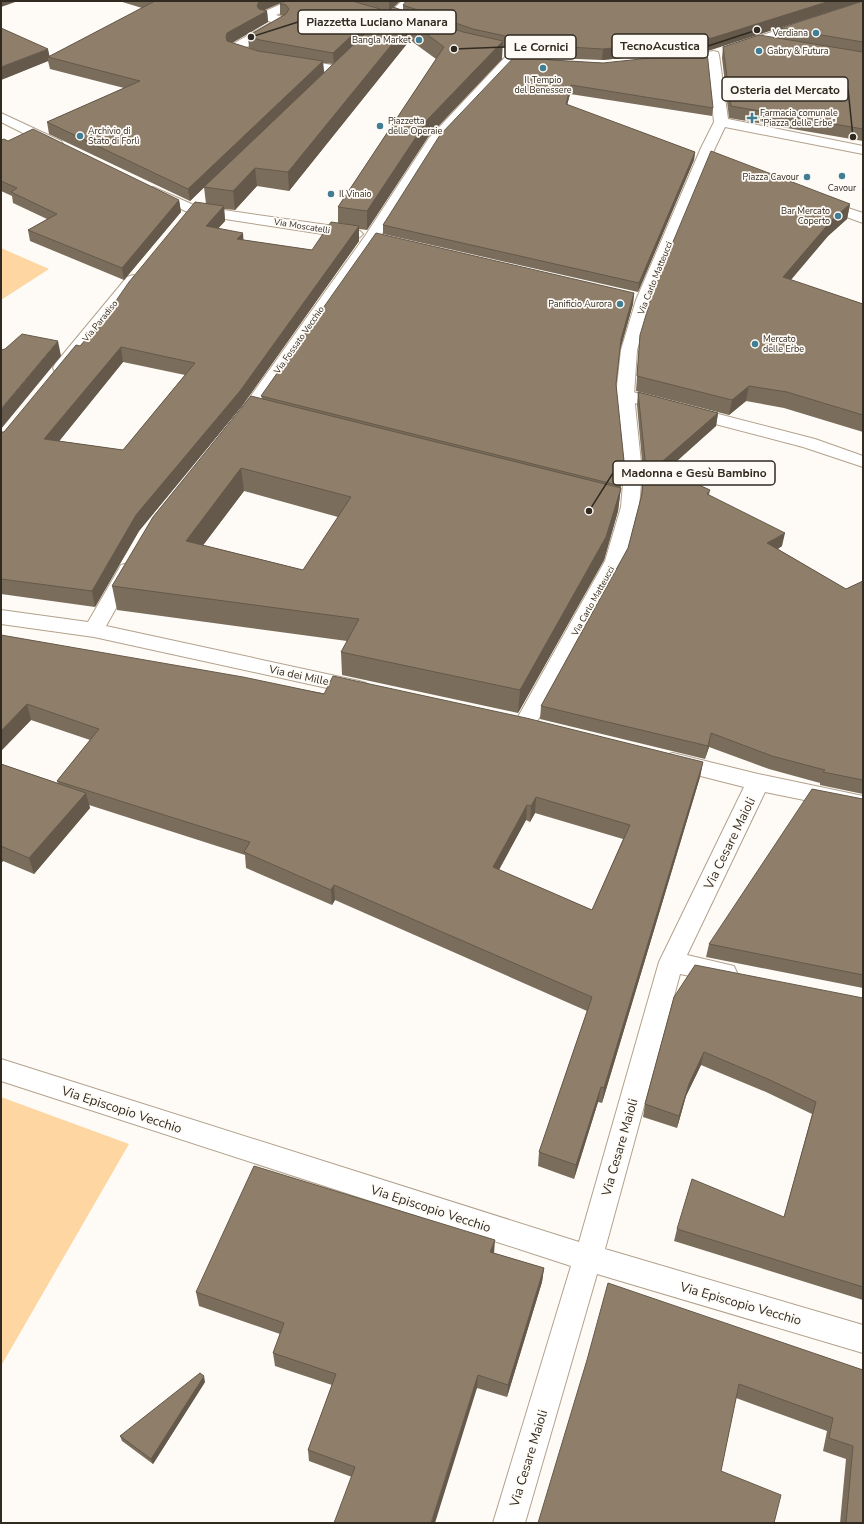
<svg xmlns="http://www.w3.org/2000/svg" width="864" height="1524" viewBox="0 0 864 1524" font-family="'Nunito Sans',sans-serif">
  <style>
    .green { fill: #fed6a1 }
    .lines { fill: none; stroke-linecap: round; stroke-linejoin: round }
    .lane-casing { stroke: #b2a18c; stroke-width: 2 }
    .street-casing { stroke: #b2a18c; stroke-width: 2 }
    .lane { fill: #fff; fill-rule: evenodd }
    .street { fill: #fff; fill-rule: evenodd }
    .wall { fill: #7b6d5b; fill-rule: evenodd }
    .shaded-wall { fill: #64594a }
    .building { fill: #8f7f6a; stroke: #64594a; fill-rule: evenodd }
    .poi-dot { fill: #417e94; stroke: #fefbf6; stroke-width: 1.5 }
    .labels { text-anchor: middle; stroke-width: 3.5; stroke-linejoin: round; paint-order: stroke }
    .far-poi-label { font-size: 9px; fill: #312a21; stroke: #fefbf6; text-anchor: start }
    .far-street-label { font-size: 9px; fill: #312a21; stroke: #fefbf6 }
    .street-label { font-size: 11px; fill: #312a21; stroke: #fefbf6 }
    .near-street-label { font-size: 13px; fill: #312a21; stroke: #fefbf6 }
    .leader { fill: none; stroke: #312a21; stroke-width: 1.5 }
    .callout-dot { fill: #312a21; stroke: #fefbf6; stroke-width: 1.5 }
    .callout { fill: #fefbf6; stroke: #312a21; stroke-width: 1.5 }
    .callout-label { font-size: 12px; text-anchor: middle; font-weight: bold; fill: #312a21 }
  </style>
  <rect width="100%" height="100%" fill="#fefbf6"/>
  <path class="green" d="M 1,248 L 49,269 L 1,300 Z
    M 1,1097 L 129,1144 L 1,1366 Z"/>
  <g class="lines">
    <g class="lane-casing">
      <path id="lane" d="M 625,390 L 815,439 L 863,456 L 863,467 L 803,447 L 619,399 L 616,395 L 619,391 Z"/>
    </g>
    <g class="street-casing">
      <path id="street" d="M 288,1 L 304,1 L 302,4 L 276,15 L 286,18 L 288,21 L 286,24 L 245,48 L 261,53 L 262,56 L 261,59 L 256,60 L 229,52 L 228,49 L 229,46 L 272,22 L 261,19 L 259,16 L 261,13 Z
        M 402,1 L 415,1 L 382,33 L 374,33 L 372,30 L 374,27 Z
        M 863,2 L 863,10 L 748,49 L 738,49 L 737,46 L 738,43 Z
        M 713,51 L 718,52 L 719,55 L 728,119 L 863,146 L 863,154 L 725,127 L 715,148 L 652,300 L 637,350 L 634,395 L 642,472 L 639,507 L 625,561 L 533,729 L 525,732 L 517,729 L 514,724 L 605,561 L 621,507 L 624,472 L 616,395 L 621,350 L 636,300 L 701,148 L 714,122 L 707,55 L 708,52 Z
        M 514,52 L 519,53 L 520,56 L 519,59 L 439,143 L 380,237 L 248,425 L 242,426 L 236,425 L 233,421 L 365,236 L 429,138 L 509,53 Z
        M 294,58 L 337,66 L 342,67 L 344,70 L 342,73 L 337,74 L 289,65 L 288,62 L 289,59 Z
        M 1,113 L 61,141 L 63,144 L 61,147 L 56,148 L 51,147 L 1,122 Z
        M 153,187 L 196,206 L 355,229 L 360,231 L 363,234 L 360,237 L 355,239 L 192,214 L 148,194 L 146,191 L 148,188 Z
        M 821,199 L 863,213 L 863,223 L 816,206 L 814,203 L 816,200 Z
        M 133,275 L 139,277 L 141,280 L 139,283 L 67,372 L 61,373 L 55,372 L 53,368 L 55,364 L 127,277 Z
        M 128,563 L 135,565 L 138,569 L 106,626 L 359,681 L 366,683 L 370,688 L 366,693 L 359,695 L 94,637 L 1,624 L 1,610 L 88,622 L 121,565 Z
        M 673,753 L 758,774 L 863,796 L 863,812 L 765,792 L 687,955 L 734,966 L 737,973 L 734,980 L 725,983 L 680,974 L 605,1249 L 863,1325 L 863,1353 L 597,1274 L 525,1523 L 493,1523 L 571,1266 L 1,1081 L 1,1059 L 579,1242 L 659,962 L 744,787 L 665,767 L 662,761 L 665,755 Z"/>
    </g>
    <use href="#lane" class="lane"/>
    <use href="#street" class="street"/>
  </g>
  <path class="wall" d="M 119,1 L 285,1 L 264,10 L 267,11 L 268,22 L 232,43 L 258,51 L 261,52 L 249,48 L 248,36 L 283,16 L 280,15 L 280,4 L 286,1 L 400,1 L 393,7 L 403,11 L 403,5 L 711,50 L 602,60 L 551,58 L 502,47 L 502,59 L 428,137 L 367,230 L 359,229 L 359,241 L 242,406 L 139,531 L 95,607 L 1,594 L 1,432 L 4,432 L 206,204 L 204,187 L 190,201 L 49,134 L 47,122 L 124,88 L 50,69 L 48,61 L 1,80 L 50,56 L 142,8 ZM 380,10 L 388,12 L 380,20 ZM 410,40 L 436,59 L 338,207 L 338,223 L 312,250 L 244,240 L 218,228 L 225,221 L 224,209 L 235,210 L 257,186 L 289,191 ZM 323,63 L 333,64 L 324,73 ZM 123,362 L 185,375 L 123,450 L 59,441 Z
    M 863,1 L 863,141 L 729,118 L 722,58 L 723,47 L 778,38 L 780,28 Z
    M 551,60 L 603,63 L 713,108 L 712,116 L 570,94 L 567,105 L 695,152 L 694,160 L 638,292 L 383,234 L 383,225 Z
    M 1,140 L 8,141 L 179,200 L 181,212 L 124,280 L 30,241 L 28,230 L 47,219 L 13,203 L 12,196 L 1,191 Z
    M 850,204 L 847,219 L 828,236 L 791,280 L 863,304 L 863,432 L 784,408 L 746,401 L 729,415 L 636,391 L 640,335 Z
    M 634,293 L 633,304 L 620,350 L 616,385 L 624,461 L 618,511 L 604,560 L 518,713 L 342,675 L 341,652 L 347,641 L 117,610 L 112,586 L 262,398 L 261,396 ZM 244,491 L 338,517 L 303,570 L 203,545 Z
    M 638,392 L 718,413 L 716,426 L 666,470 L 710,490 L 709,495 L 782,546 L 778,549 L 846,589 L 863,581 L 863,794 L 820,785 L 820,783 L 769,769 L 709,747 L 705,759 L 540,719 L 541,706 L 628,548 L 641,497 L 643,472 L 637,405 Z
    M 1,635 L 703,762 L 700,777 L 602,1103 L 598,1102 L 574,1179 L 538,1166 L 539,1152 L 587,1011 L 335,900 L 332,905 L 246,868 L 245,855 L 89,805 L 90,808 L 34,874 L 3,861 L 1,863 L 1,764 L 58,783 L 57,781 L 90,740 L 31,720 L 1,751 ZM 535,813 L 623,839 L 592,910 L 499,870 L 526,820 L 530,822 Z
    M 863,799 L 863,988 L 706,957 L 709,944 Z
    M 674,997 L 863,998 L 863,1300 L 674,1241 L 677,1229 L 784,1217 L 812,1114 L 766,1092 L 701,1065 L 686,1096 L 677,1128 L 643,1117 L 645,1104 Z
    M 494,1253 L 544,1268 L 542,1282 L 507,1397 L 477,1388 L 352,1477 L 309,1461 L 308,1450 L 332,1385 L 275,1366 L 273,1353 L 280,1334 L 199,1306 L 196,1292 Z
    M 587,1360 L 863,1370 L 863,1523 L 840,1523 L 846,1459 L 823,1451 L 827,1431 L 736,1398 L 721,1471 Z
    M 205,1382 L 153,1464 L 122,1441 L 120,1436 Z"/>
  <path class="shaded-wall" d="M 1,1 L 18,1 L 1,7 Z
    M 259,1 L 285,1 L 260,12 L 267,11 L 268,22 L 228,45 L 227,49 L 226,37 L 227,33 L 257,6 Z
    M 389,1 L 400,1 L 389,12 Z
    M 830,1 L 863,1 L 711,50 L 602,60 L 603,49 Z
    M 380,9 L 380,20 L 334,64 L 333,53 Z
    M 410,22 L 410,40 L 289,191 L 288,172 Z
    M 503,41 L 502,59 L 428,137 L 367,230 L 367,211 L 428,119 Z
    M 48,49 L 50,58 L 48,57 L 48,61 L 1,80 L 1,67 Z
    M 323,61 L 324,73 L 190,201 L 188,189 Z
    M 571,85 L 570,94 L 565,113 L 566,104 Z
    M 695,152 L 694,160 L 638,292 L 639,283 Z
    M 255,168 L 257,186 L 235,210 L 233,191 Z
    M 179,200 L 181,212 L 124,280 L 122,268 Z
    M 850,204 L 847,219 L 828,236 L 780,292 L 783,277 L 831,221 Z
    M 224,206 L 225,221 L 207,241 L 206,226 Z
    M 359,226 L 359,241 L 242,406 L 139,531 L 95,607 L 92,591 L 136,515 Z
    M 243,233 L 244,247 L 237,239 Z
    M 634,293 L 633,304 L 620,350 L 621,339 Z
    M 58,341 L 61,356 L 1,429 L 1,409 Z
    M 121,347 L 123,362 L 48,455 L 44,439 Z
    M 749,386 L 746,401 L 729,415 L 732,400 Z
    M 718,413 L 716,426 L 656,480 L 657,466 Z
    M 241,468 L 244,491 L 189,564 L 186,541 Z
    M 621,488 L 618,511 L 604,560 L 518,713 L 520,690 Z
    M 785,533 L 782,546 L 765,556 L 767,543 Z
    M 27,704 L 31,720 L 1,751 L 1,731 Z
    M 711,733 L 709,747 L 705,759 Z
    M 703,762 L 700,777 L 602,1103 L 604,1088 Z
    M 86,793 L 90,808 L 34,874 L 29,858 Z
    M 536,797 L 535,813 L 530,822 L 531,806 Z
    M 527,805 L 526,820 L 492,882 L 493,867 Z
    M 1,855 L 3,861 L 1,863 Z
    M 334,885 L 335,900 L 332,905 L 331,890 Z
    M 704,1052 L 701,1065 L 686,1096 L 677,1128 L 679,1116 L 689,1084 Z
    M 601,1087 L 598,1102 L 574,1179 L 576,1165 Z
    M 495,1240 L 494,1254 L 490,1252 Z
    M 544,1268 L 542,1282 L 507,1397 L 508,1385 Z
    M 478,1375 L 477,1388 L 435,1523 L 431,1523 Z
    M 204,1376 L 205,1382 L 153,1464 L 151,1459 Z"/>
  <path class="building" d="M 154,1 L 259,1 L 257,6 L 259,9 L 267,11 L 227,33 L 226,37 L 227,41 L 258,51 L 323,61 L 188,189 L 47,122 L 140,81 L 48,57 L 155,1 Z
    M 286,1 L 352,1 L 380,9 L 333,53 L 260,40 L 248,36 L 286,14 L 289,9 L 286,5 L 280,4 Z
    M 406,1 L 830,1 L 712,38 L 603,49 L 552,46 L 473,29 L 403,5 Z
    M 863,1 L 863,42 L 780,28 Z
    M 393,7 L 463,32 L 503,41 L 428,119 L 367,211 L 338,207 L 444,47 L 410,22 L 288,172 L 255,168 L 233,191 L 204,187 Z
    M 1,28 L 48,49 L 1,67 Z
    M 759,35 L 863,52 L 863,129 L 731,106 L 723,47 Z
    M 707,52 L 713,108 L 571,85 L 566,104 L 695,152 L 639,283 L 383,225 L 440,135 L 518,53 L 551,60 L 603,63 Z
    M 33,129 L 179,200 L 122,268 L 28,230 L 57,214 L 11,192 L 17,188 L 1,181 L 1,140 L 4,139 L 8,141 Z
    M 711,151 L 850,204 L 831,221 L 783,277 L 863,304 L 863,415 L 787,392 L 749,386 L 732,400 L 637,376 L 640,335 L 655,285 Z
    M 195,202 L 224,206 L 206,226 L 243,233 L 237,239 L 312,250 L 331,222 L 359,226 L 240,391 L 136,515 L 92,591 L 1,579 L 1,432 L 4,432 L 76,345 L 80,346 L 102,321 L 129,282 ZM 121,347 L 195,363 L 123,450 L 44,439 Z
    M 376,233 L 634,293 L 621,339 L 616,384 L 624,461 L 621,486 L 261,396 Z
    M 22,334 L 58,341 L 1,409 L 1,350 L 5,349 Z
    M 638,392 L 718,413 L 657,466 L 710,490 L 707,494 L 785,533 L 767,543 L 846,589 L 863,581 L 863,780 L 823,772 L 825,770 L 772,756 L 711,733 L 708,746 L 541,706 L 628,548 L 642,494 L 645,459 Z
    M 251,396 L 621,488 L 606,537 L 520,690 L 341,652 L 359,619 L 112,586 L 153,517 ZM 241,468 L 351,497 L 303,570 L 186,541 Z
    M 1,635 L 243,677 L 324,694 L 333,676 L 526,718 L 703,762 L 604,1088 L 601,1087 L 576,1165 L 539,1152 L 592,997 L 334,885 L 331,890 L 244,852 L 250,842 L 57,781 L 99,729 L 27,704 L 1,731 ZM 536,797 L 630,825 L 592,910 L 493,867 L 527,805 L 531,806 Z
    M 1,764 L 86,793 L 29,858 L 1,846 Z
    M 812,789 L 863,799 L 863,975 L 709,944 Z
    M 695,965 L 863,998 L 863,1287 L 677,1229 L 692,1179 L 784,1217 L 816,1102 L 770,1080 L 704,1052 L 689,1084 L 679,1116 L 645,1104 L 674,997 Z
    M 254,1166 L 495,1240 L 490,1252 L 544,1268 L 508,1385 L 478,1375 L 431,1523 L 334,1523 L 355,1467 L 308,1450 L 336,1374 L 273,1353 L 284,1323 L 196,1292 Z
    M 608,1283 L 863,1370 L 863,1523 L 846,1523 L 853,1446 L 829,1438 L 833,1418 L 739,1384 L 721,1471 L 781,1495 L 774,1523 L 538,1523 L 587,1360 Z
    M 200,1373 L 204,1376 L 151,1459 L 120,1436 Z"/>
  <g class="poi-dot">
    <circle cx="816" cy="33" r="4"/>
    <circle cx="419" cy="40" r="4"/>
    <circle cx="759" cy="51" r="4"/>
    <circle cx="543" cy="68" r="4"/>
    <path d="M750 112h4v4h4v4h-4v4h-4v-4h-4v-4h4z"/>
    <circle cx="380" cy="126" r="4"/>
    <circle cx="80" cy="136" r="4"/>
    <circle cx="842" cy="176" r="4"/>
    <circle cx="807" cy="177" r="4"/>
    <circle cx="331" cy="194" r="4"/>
    <circle cx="838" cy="216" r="4"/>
    <circle cx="620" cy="304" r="4"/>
    <circle cx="755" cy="344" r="4"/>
  </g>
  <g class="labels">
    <g class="far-poi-label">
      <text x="808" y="36" text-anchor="end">Verdiana</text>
      <text x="411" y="43" text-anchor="end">Bangla Market</text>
      <text x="767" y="54">Gabry &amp; Futura</text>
      <text x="543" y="83" text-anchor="middle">Il Tempio<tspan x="543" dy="10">del Benessere</tspan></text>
      <text x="760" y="116">Farmacia comunale<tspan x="760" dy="10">"Piazza delle Erbe"</tspan></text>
      <text x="388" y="124">Piazzetta<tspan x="388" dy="10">delle Operaie</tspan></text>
      <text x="88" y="134">Archivio di<tspan x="88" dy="10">Stato di Forlì</tspan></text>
      <text x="799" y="180" text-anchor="end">Piazza Cavour</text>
      <text x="842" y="191" text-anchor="middle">Cavour</text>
      <text x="339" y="197">Il Vinaio</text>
      <text x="830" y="214" text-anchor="end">Bar Mercato<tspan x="830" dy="10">Coperto</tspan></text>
      <text x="612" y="307" text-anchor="end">Panificio Aurora</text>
      <text x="763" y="342">Mercato<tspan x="763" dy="10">delle Erbe</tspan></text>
    </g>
    <g class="far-street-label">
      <text transform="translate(302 226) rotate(9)" y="3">Via Moscatelli</text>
      <text transform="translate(655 278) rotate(-68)" y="3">Via Carlo Matteucci</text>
      <text transform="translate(100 321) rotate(-51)" y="3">Via Paradiso</text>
      <text transform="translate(299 340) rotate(-55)" y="3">Via Fossato Vecchio</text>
      <text transform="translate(593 601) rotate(-61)" y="3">Via Carlo Matteucci</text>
    </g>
    <g class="street-label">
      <text transform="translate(299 675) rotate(12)" y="4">Via dei Mille</text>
    </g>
    <g class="near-street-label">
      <text transform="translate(729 843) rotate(-64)" y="5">Via Cesare Maioli</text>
      <text transform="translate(122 1109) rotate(18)" y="5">Via Episcopio Vecchio</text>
      <text transform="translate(619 1147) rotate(-74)" y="5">Via Cesare Maioli</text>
      <text transform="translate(431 1208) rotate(18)" y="5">Via Episcopio Vecchio</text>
      <text transform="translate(741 1303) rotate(16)" y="5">Via Episcopio Vecchio</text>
      <text transform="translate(528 1458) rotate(-73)" y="5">Via Cesare Maioli</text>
    </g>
  </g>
  <path class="leader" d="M251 37L298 22M757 30L708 46M454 49L505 47M853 137L848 89M589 511L613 473"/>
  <g class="callout-dot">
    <circle cx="251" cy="37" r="4"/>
    <circle cx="757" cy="30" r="4"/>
    <circle cx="454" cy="49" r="4"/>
    <circle cx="853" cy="137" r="4"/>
    <circle cx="589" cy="511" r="4"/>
  </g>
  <g class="callout">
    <rect x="298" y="10" width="158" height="24" rx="4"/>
    <rect x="612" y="34" width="96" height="24" rx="4"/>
    <rect x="505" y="35" width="71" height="24" rx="4"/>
    <rect x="722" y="77" width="126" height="24" rx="4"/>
    <rect x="613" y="461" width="162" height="24" rx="4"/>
  </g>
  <g class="callout-label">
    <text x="377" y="26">Piazzetta Luciano Manara</text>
    <text x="660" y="50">TecnoAcustica</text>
    <text x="541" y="51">Le Cornici</text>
    <text x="785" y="94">Osteria del Mercato</text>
    <text x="694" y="477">Madonna e Gesù Bambino</text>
  </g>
  <rect width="864" height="1524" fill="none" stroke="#312a21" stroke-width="4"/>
</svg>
